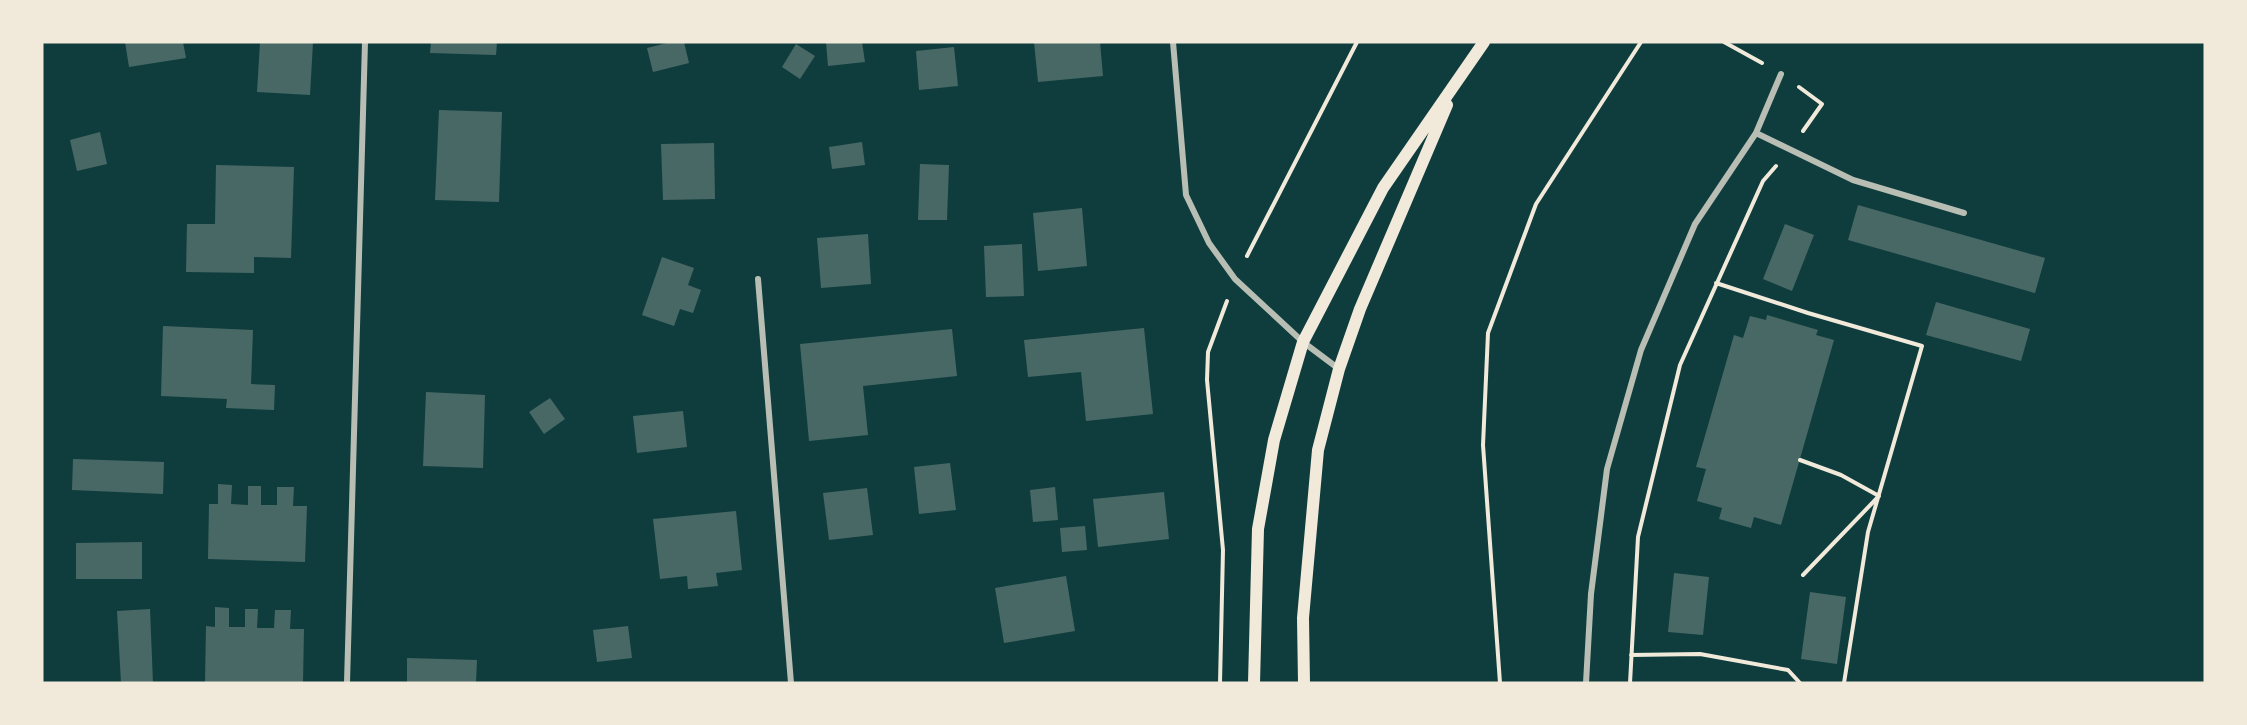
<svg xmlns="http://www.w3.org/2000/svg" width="2247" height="725" viewBox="0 0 2247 725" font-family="'DejaVu Sans',sans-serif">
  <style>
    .building { fill: #486865 }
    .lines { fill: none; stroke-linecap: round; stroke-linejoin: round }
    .path { stroke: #f1e9da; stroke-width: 4 }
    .minor { stroke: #b8beb3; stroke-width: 6 }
    .secondary { stroke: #f1e9da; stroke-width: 12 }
  </style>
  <rect width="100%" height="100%" fill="#0f3d3e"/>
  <path class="building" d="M 125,42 L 183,42 L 186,58 L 129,67 Z
    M 260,42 L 313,42 L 310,95 L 257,92 Z
    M 431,42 L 497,42 L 496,55 L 430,53 Z
    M 671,42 L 684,42 L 689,63 L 653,72 L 647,48 Z
    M 826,42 L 862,42 L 865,62 L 828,66 Z
    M 1034,42 L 1100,42 L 1103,76 L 1038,82 Z
    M 796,44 L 815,56 L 800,79 L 782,67 Z
    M 954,47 L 958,86 L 919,90 L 916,51 Z
    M 439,110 L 502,112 L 499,202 L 435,200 Z
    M 100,132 L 107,164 L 77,171 L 70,140 Z
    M 862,142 L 865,165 L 832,169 L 829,147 Z
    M 714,143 L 715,199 L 663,200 L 661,144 Z
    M 920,164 L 949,165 L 947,220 L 918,220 Z
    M 216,165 L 294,167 L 291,258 L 254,257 L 254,273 L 186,272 L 187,224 L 215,224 Z
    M 1858,205 L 2045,258 L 2035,293 L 1848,240 Z
    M 1082,208 L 1087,266 L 1038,271 L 1033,213 Z
    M 1785,224 L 1814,235 L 1792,291 L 1763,279 Z
    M 868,234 L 871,284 L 821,288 L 817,238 Z
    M 1022,244 L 1024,296 L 986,297 L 984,246 Z
    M 662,257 L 694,268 L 688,285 L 701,290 L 693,313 L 680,309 L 674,326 L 642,315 Z
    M 1936,302 L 2030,329 L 2021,361 L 1926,335 Z
    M 1767,315 L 1818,330 L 1816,335 L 1834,340 L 1781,525 L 1754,517 L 1751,528 L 1719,519 L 1722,508 L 1697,501 L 1706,469 L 1696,467 L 1734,335 L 1743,338 L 1750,316 L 1766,320 Z
    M 163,326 L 253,330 L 251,384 L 275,385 L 274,410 L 226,408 L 227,399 L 161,396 Z
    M 1144,328 L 1153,414 L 1086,421 L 1081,372 L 1028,377 L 1024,340 Z
    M 952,329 L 957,376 L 863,386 L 868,435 L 809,441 L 800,344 Z
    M 426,392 L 485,395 L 483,468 L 423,466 Z
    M 550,398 L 565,419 L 544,434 L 529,412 Z
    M 683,411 L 687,447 L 637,453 L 633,416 Z
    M 73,459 L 164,462 L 163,494 L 72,490 Z
    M 950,463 L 956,510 L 919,514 L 914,467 Z
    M 218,484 L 232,485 L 231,504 L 248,505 L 248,486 L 261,486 L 261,505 L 277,505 L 277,487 L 294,487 L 293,506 L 307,506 L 305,562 L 208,559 L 209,504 L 218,504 Z
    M 1055,487 L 1058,520 L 1033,522 L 1030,490 Z
    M 867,488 L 873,535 L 829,540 L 823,493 Z
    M 1164,492 L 1169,539 L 1098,547 L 1093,499 Z
    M 736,511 L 742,570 L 716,573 L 718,586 L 688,589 L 687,576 L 660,579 L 653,519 Z
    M 1085,526 L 1087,550 L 1062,552 L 1060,528 Z
    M 142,542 L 142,579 L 76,579 L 76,543 Z
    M 1674,573 L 1709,577 L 1703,635 L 1668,632 Z
    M 1066,576 L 1075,631 L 1004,643 L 995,588 Z
    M 1810,592 L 1846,597 L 1837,664 L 1801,659 Z
    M 215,607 L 229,608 L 229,627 L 245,627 L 245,609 L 258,609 L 257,628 L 274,628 L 275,610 L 291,610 L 290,629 L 304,629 L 303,683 L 205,682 L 206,626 L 215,627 Z
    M 150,609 L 153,683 L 121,683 L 117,611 Z
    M 628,626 L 632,658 L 597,662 L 593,630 Z
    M 407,658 L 477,660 L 476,683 L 407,683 Z"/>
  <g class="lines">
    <path class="path" d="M 1724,42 L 1762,63
      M 1799,87 L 1822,104 L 1803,131
      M 1247,256 L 1357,42
      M 1716,283 L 1808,313 L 1922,346 L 1868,532 L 1844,683
      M 1800,460 L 1841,475 L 1879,496 L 1803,575
      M 1631,655 L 1700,654 L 1788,670 L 1800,683
      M 1220,683 L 1223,550 L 1207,380 L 1208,352 L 1227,301
      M 1500,683 L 1483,445 L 1488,333 L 1536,204 L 1641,42
      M 1630,683 L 1638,537 L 1680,365 L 1763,181 L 1776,166"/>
    <path class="minor" d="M 1173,42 L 1186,195 L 1209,243 L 1235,279 L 1303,342 L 1339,369
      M 1756,133 L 1853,180 L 1964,213
      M 758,279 L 791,683
      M 347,683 L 365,42
      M 1586,683 L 1591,594 L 1607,469 L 1641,350 L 1695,224 L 1756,133 L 1781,74"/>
    <path class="secondary" d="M 1254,683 L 1258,529 L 1274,440 L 1303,342 L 1383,188 L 1484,42
      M 1304,683 L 1303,618 L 1318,450 L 1339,369 L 1360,309 L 1447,105"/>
  </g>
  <rect width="2247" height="725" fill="none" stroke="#f1e9da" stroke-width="87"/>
</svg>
